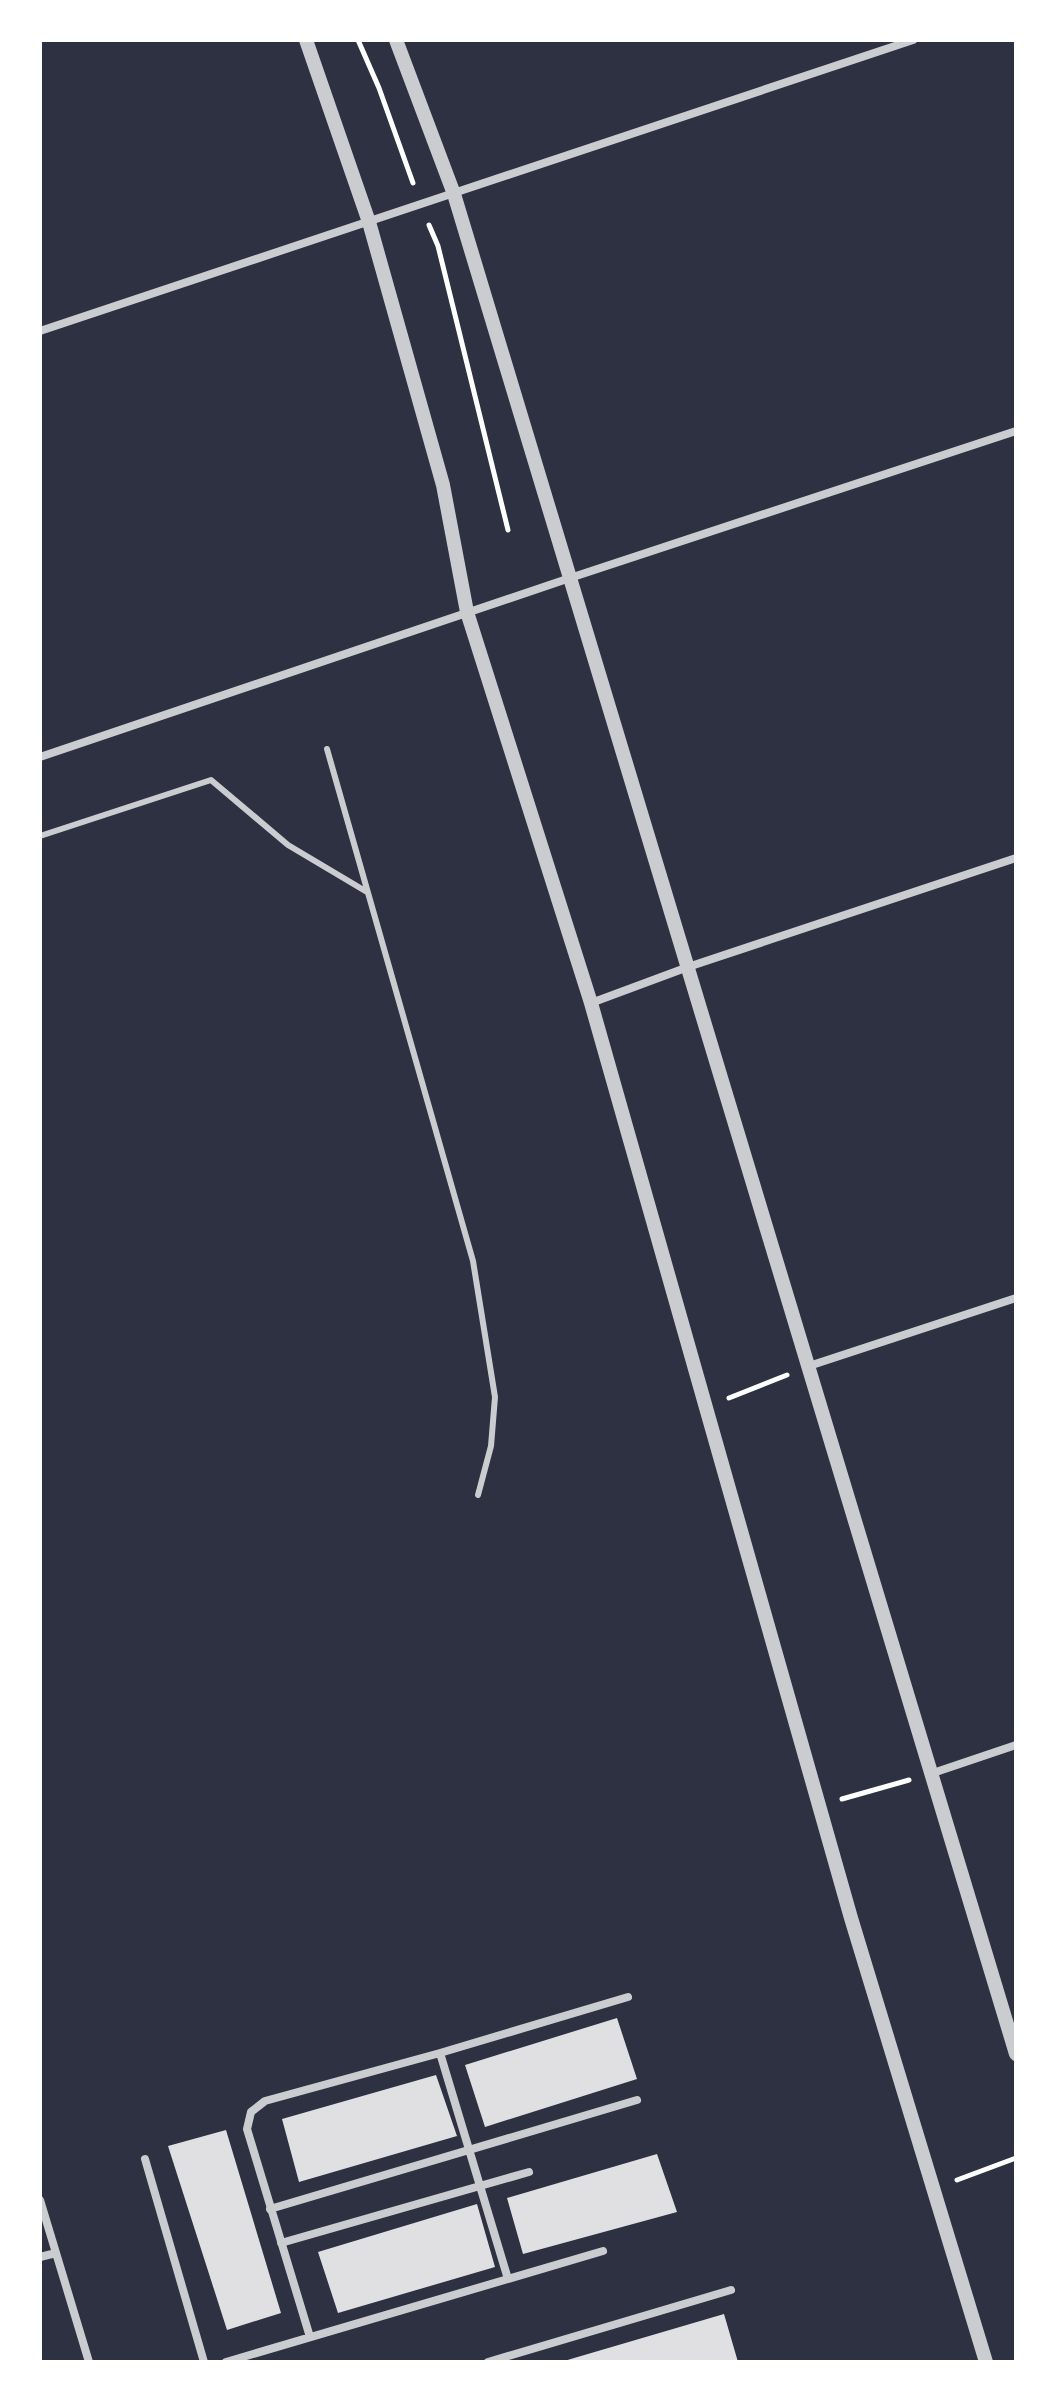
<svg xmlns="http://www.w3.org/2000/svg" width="1056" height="2402" viewBox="0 0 1056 2402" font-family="'Titillium Web',sans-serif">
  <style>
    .building { fill: #e0e0e3 }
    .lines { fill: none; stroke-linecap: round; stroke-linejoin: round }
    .path { stroke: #fff; stroke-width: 5 }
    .service { stroke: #caccd0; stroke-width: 6 }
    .minor { stroke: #caccd0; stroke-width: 8 }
    .tertiary { stroke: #caccd0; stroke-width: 14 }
  </style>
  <rect width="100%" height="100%" fill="#2d3142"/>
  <path class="building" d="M 617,2018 L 637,2079 L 485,2127 L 465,2065 Z
    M 436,2075 L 457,2136 L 299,2182 L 282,2119 Z
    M 226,2130 L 281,2313 L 227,2330 L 168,2146 Z
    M 657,2154 L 677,2212 L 523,2254 L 507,2198 Z
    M 477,2204 L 495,2267 L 338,2313 L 318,2252 Z
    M 724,2314 L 738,2362 L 564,2362 L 564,2361 Z"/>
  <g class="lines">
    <path class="path" d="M 358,40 L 379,88 L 413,183
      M 429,225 L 438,246 L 508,530
      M 729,1398 L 787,1375
      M 842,1799 L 909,1780
      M 957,2180 L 1016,2158"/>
    <path class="service" d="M 327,749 L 473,1261 L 495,1397 L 491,1446 L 478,1495
      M 40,836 L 211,780 L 288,845 L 367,892"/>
    <path class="minor" d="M 40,331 L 913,40
      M 40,757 L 570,578 L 1016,431
      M 591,1003 L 688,967 L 1016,858
      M 809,1366 L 1016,1298
      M 930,1774 L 1016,1745
      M 440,2053 L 508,2279
      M 145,2159 L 204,2362
      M 40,2200 L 89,2362
      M 270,2209 L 637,2100
      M 281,2243 L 529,2172
      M 40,2257 L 56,2253
      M 310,2337 L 247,2129 L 251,2112 L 265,2101 L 440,2053 L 628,1997
      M 226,2362 L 603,2251
      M 488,2362 L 731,2290"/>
    <path class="tertiary" d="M 306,40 L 369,222 L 443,485 L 467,612 L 591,1003 L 851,1918 L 986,2362
      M 396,40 L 454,194 L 1016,2054"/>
  </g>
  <rect width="1056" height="2402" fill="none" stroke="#ffffff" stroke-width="84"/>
</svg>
